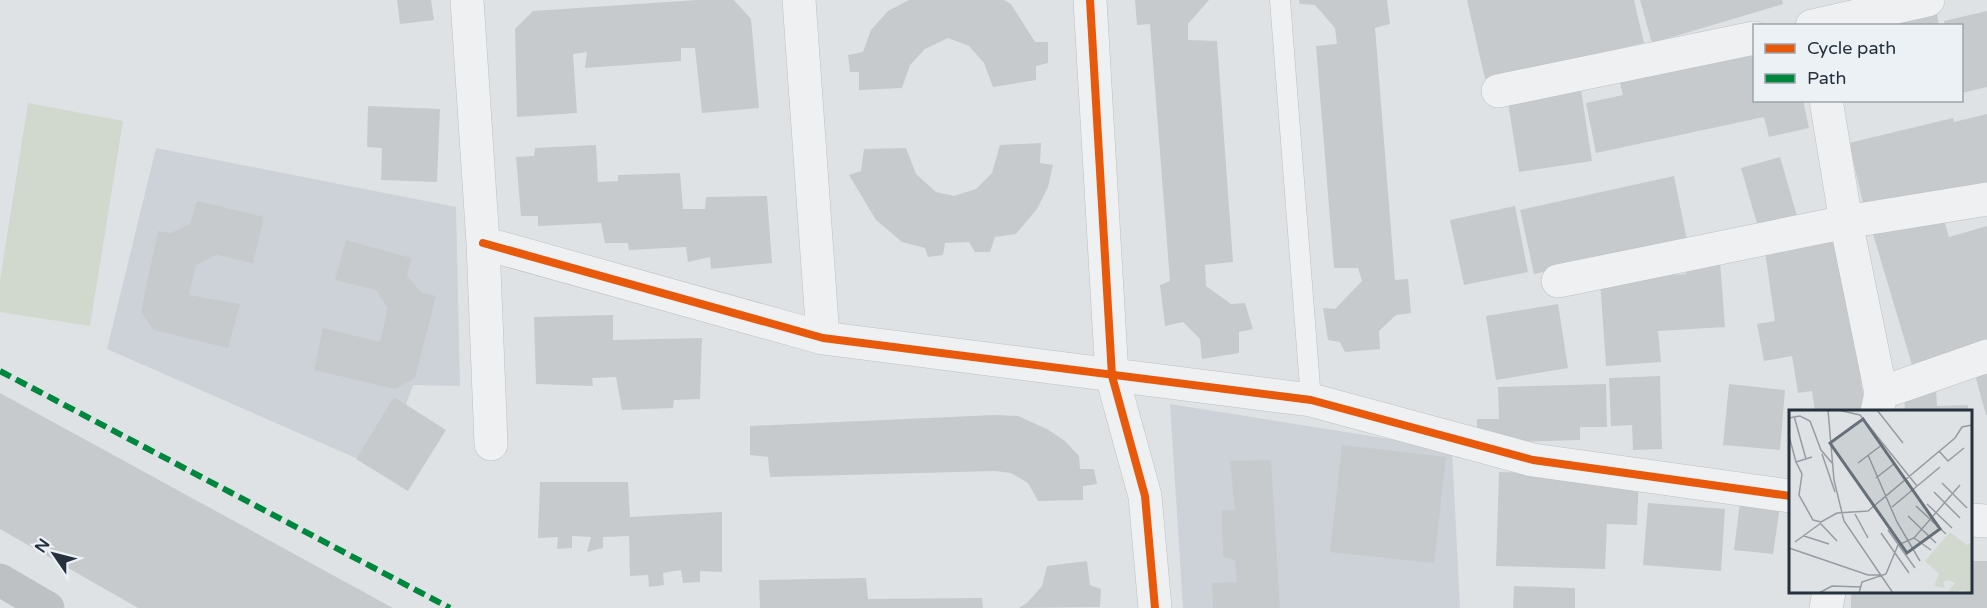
<svg xmlns="http://www.w3.org/2000/svg" width="1987" height="608" viewBox="0 0 1987 608" font-family="'Varela Round',sans-serif">
  <style>
    .built { fill: #ccd2d8 }
    .green { fill: #d1d9ce }
    .building { fill: #c7cacc }
    .lines { fill: none; stroke-linecap: round; stroke-linejoin: round }
    .service-casing { stroke: #bdc0c2; stroke-width: 21 }
    .minor-casing { stroke: #bdc0c2; stroke-width: 34 }
    .tertiary-casing { stroke: #bdc0c2; stroke-width: 34 }
    .service { stroke: #eef0f1; stroke-width: 20 }
    .minor { stroke: #eef0f1; stroke-width: 33 }
    .tertiary { stroke: #eef0f1; stroke-width: 33 }
    .secondary { stroke: #bdc1c4; stroke-width: 33 }
    .quiet { stroke: #00873e; stroke-width: 6; stroke-dasharray: 12 6; stroke-linecap: butt }
    .cycleway-casing { stroke: #ebf1f5; stroke-width: 11 }
    .cycleway { stroke: #e8590c; stroke-width: 8 }
    .inset-road { fill: none; stroke: #959ca2; stroke-width: 1.5 }
    .view { fill: #667078; fill-opacity: 0.15; stroke: #667078; stroke-width: 3 }
    .inset-edge { fill: none; stroke: #25323e; stroke-width: 3 }
  </style>
  <rect width="100%" height="100%" fill="#dfe2e4"/>
  <path class="built" d="M 156,148 L 456,207 L 460,386 L 413,385 L 383,470 L 107,349 Z
    M 1170,404 L 1452,449 L 1460,608 L 1183,608 Z"/>
  <path class="green" d="M 28,103 L 123,121 L 90,326 L 0,312 L 0,280 Z"/>
  <path class="building" d="M 397,0 L 431,0 L 434,20 L 400,24 Z
    M 697,0 L 734,0 L 751,19 L 759,108 L 702,113 L 695,48 L 681,48 L 681,61 L 585,68 L 587,52 L 573,54 L 577,113 L 517,117 L 515,29 L 533,11 Z
    M 909,0 L 1004,0 L 1011,4 L 1035,42 L 1048,42 L 1048,63 L 1036,66 L 1036,80 L 993,87 L 984,63 L 969,46 L 948,38 L 925,49 L 910,65 L 902,88 L 859,90 L 859,72 L 850,72 L 848,55 L 863,52 L 871,30 L 888,11 Z
    M 1135,0 L 1209,0 L 1188,24 L 1188,40 L 1217,41 L 1233,262 L 1205,265 L 1206,286 L 1231,304 L 1245,303 L 1253,329 L 1239,332 L 1239,353 L 1202,359 L 1200,339 L 1183,322 L 1165,326 L 1160,285 L 1170,281 L 1150,24 L 1137,25 Z
    M 1299,0 L 1387,0 L 1390,24 L 1375,28 L 1395,280 L 1408,279 L 1411,313 L 1396,315 L 1379,331 L 1380,349 L 1345,352 L 1340,342 L 1328,340 L 1323,308 L 1335,309 L 1362,281 L 1358,268 L 1334,268 L 1316,46 L 1337,44 L 1335,28 L 1315,5 L 1300,4 Z
    M 1467,0 L 1634,0 L 1644,43 L 1485,79 Z
    M 1640,0 L 1782,0 L 1783,4 L 1652,43 Z
    M 1987,11 L 1987,87 L 1962,93 L 1962,26 L 1945,26 L 1944,21 Z
    M 1937,13 L 1939,26 L 1882,26 Z
    M 1754,50 L 1754,100 L 1803,100 L 1809,128 L 1769,137 L 1764,117 L 1596,153 L 1586,103 L 1623,95 L 1619,80 Z
    M 1581,90 L 1592,161 L 1519,172 L 1508,102 Z
    M 368,106 L 440,109 L 437,182 L 381,180 L 382,148 L 367,147 Z
    M 1987,114 L 1987,183 L 1865,212 L 1849,143 L 1953,118 L 1954,122 Z
    M 1041,143 L 1040,163 L 1053,165 L 1048,187 L 1037,209 L 1016,234 L 995,237 L 990,252 L 975,252 L 969,242 L 945,243 L 943,255 L 928,257 L 925,248 L 902,242 L 876,220 L 849,175 L 861,171 L 864,149 L 906,148 L 916,174 L 936,192 L 954,196 L 976,189 L 992,173 L 1000,145 Z
    M 596,145 L 598,182 L 618,181 L 618,175 L 680,173 L 683,209 L 705,209 L 706,197 L 767,196 L 772,263 L 711,269 L 710,257 L 688,262 L 686,247 L 629,250 L 628,243 L 605,243 L 601,223 L 538,226 L 538,216 L 521,216 L 516,157 L 534,156 L 535,148 Z
    M 1780,157 L 1797,216 L 1758,227 L 1741,168 Z
    M 1674,176 L 1687,240 L 1534,274 L 1520,210 Z
    M 197,201 L 264,217 L 253,263 L 217,255 L 196,265 L 189,295 L 240,304 L 228,348 L 154,330 L 141,312 L 158,231 L 171,233 L 190,224 Z
    M 1515,206 L 1528,272 L 1464,285 L 1450,220 Z
    M 1942,213 L 1949,237 L 1987,226 L 1987,341 L 1912,365 L 1873,234 Z
    M 346,240 L 411,258 L 407,276 L 422,293 L 436,296 L 415,378 L 395,389 L 314,370 L 323,328 L 380,342 L 388,308 L 376,290 L 335,280 Z
    M 1839,240 L 1866,412 L 1815,412 L 1812,391 L 1798,393 L 1792,356 L 1764,361 L 1757,324 L 1775,321 L 1765,252 Z
    M 1720,261 L 1725,327 L 1658,331 L 1661,362 L 1606,366 L 1600,280 L 1686,274 L 1685,263 Z
    M 1558,304 L 1568,368 L 1496,380 L 1486,316 Z
    M 613,315 L 613,340 L 702,338 L 700,399 L 674,400 L 673,408 L 622,410 L 616,377 L 592,378 L 593,386 L 536,384 L 534,317 Z
    M 1987,372 L 1987,415 L 1986,415 L 1975,375 Z
    M 1660,376 L 1662,449 L 1633,450 L 1632,425 L 1611,426 L 1609,378 Z
    M 1606,384 L 1607,427 L 1580,427 L 1580,440 L 1477,443 L 1477,419 L 1499,419 L 1498,387 Z
    M 1729,384 L 1785,390 L 1780,450 L 1723,445 Z
    M 1936,389 L 1937,406 L 1968,405 L 1968,412 L 1905,412 L 1904,390 Z
    M 0,393 L 393,608 L 138,608 L 0,529 Z
    M 394,397 L 446,430 L 408,491 L 356,459 Z
    M 994,415 L 1018,416 L 1047,429 L 1065,441 L 1079,456 L 1080,469 L 1094,469 L 1097,484 L 1083,486 L 1083,500 L 1038,501 L 1028,483 L 1011,473 L 995,471 L 770,477 L 768,457 L 750,455 L 750,426 Z
    M 1342,445 L 1446,457 L 1434,563 L 1330,552 Z
    M 1271,460 L 1280,608 L 1213,608 L 1212,583 L 1237,582 L 1235,560 L 1223,557 L 1222,510 L 1235,510 L 1230,461 Z
    M 1499,472 L 1639,476 L 1637,525 L 1607,524 L 1605,569 L 1496,566 Z
    M 540,482 L 628,482 L 630,517 L 722,512 L 722,572 L 700,571 L 700,582 L 683,583 L 681,570 L 663,573 L 664,585 L 649,587 L 648,575 L 630,576 L 629,536 L 603,537 L 603,548 L 587,552 L 591,537 L 572,536 L 572,548 L 557,549 L 558,537 L 538,538 Z
    M 1740,502 L 1780,506 L 1773,554 L 1734,550 Z
    M 1648,503 L 1725,509 L 1721,571 L 1643,565 Z
    M 1087,561 L 1090,585 L 1101,589 L 1100,607 L 1019,608 L 1027,603 L 1042,586 L 1047,566 Z
    M 1970,561 L 1987,561 L 1987,608 L 1851,608 L 1851,592 L 1970,592 Z
    M 866,578 L 868,599 L 982,598 L 983,608 L 760,608 L 759,580 Z
    M 1514,586 L 1575,588 L 1575,608 L 1513,608 Z"/>
  <g class="lines">
    <g class="service-casing">
      <path id="service" d="M 1280,0 L 1311,400"/>
    </g>
    <g class="minor-casing">
      <path id="minor" d="M 467,0 L 483,243 L 491,444
        M 799,0 L 823,338
        M 1812,26 L 1928,0
        M 1498,91 L 1754,38
        M 1826,100 L 1846,222 L 1881,393 L 1877,412
        M 483,243 L 823,338 L 1311,400 L 1533,460 L 1790,496
        M 1558,281 L 1846,222 L 1987,199
        M 1881,393 L 1987,356
        M 1970,520 L 1987,521
        M 1826,608 L 1829,592"/>
    </g>
    <g class="tertiary-casing">
      <path id="tertiary" d="M 1090,0 L 1112,376 L 1145,496 L 1155,608"/>
    </g>
    <use href="#service" class="service"/>
    <use href="#minor" class="minor"/>
    <use href="#tertiary" class="tertiary"/>
    <path class="secondary" d="M 0,580 L 48,608"/>
    <path class="quiet" d="M 0,371 L 450,608"/>
    <g class="cycleway-casing">
      <path id="cycleway" d="M 1090,0 L 1112,376 L 1145,496 L 1155,608
        M 483,243 L 823,338 L 1311,400 L 1533,460 L 1790,496"/>
    </g>
    <use href="#cycleway" class="cycleway"/>
  </g>
  <g transform="translate(1789 410)">
    <rect width="183" height="183" fill="#dfe2e4"/>
    <path d="M 161,122 L 178,135 L 183,132 L 183,183 L 174,180 L 158,183 L 166,173 L 159,170 L 154,172 L 156,178 L 145,176 L 150,164 L 136,151 Z" fill="#d1d9ce"/>
    <path class="inset-road" d="M 39,0 L 45,70 L 55,111 L 104,183M 49,0 L 71,5 L 128,76M 88,0 L 114,33M 5,6 L 17,49M 0,8 L 11,6 L 21,11 L 32,40 L 43,53M 0,26 L 7,52 L 23,47M 150,41 L 159,51 L 175,38M 33,44 L 46,82M 79,45 L 108,112 L 131,151M 7,52 L 13,64 L 10,85 L 24,110 L 32,112 L 48,103 L 79,101 L 166,28 L 173,17 L 183,15M 69,53 L 94,34M 87,68 L 106,53M 153,73 L 178,98M 145,82 L 171,108M 138,94 L 163,118M 127,96 L 157,124M 103,97 L 151,57M 66,104 L 79,128M 119,106 L 147,133M 32,114 L 48,131M 99,120 L 126,158M 92,123 L 120,163M 15,126 L 40,134M 125,128 L 142,140M 6,132 L 32,113M 0,138 L 79,165 L 92,165M 30,183 L 43,176 L 71,177M 70,183 L 73,172 L 97,164 L 109,135 L 125,128 L 171,75"/>
    <path class="view" d="M 74,9 L 151,119 L 118,143 L 41,33 Z"/>
    <rect width="183" height="183" class="inset-edge"/>
  </g>
  <rect x="1753" y="24" width="210" height="78" fill="#ebf1f5" stroke="#9ca5ac" stroke-width="1.5"/>
  <rect x="1765" y="44" width="30" height="9" fill="#e8590c" stroke="#9ca5ac" stroke-width="1.5"/>
  <text x="1807" y="54" font-size="18" fill="#25323e">Cycle path</text>
  <rect x="1765" y="74" width="30" height="9" fill="#00873e" stroke="#9ca5ac" stroke-width="1.5"/>
  <text x="1807" y="84" font-size="18" fill="#25323e">Path</text>
  <g transform="translate(54 554) rotate(305)" stroke="#ebf1f5" stroke-width="4.5" paint-order="stroke">
  <path d="M0-4.5L10 22L0 15L-10 22Z" fill="#25323e"/>
  <text y="-9" font-size="16" font-weight="bold" text-anchor="middle" fill="#25323e">N</text>
  </g>
</svg>
